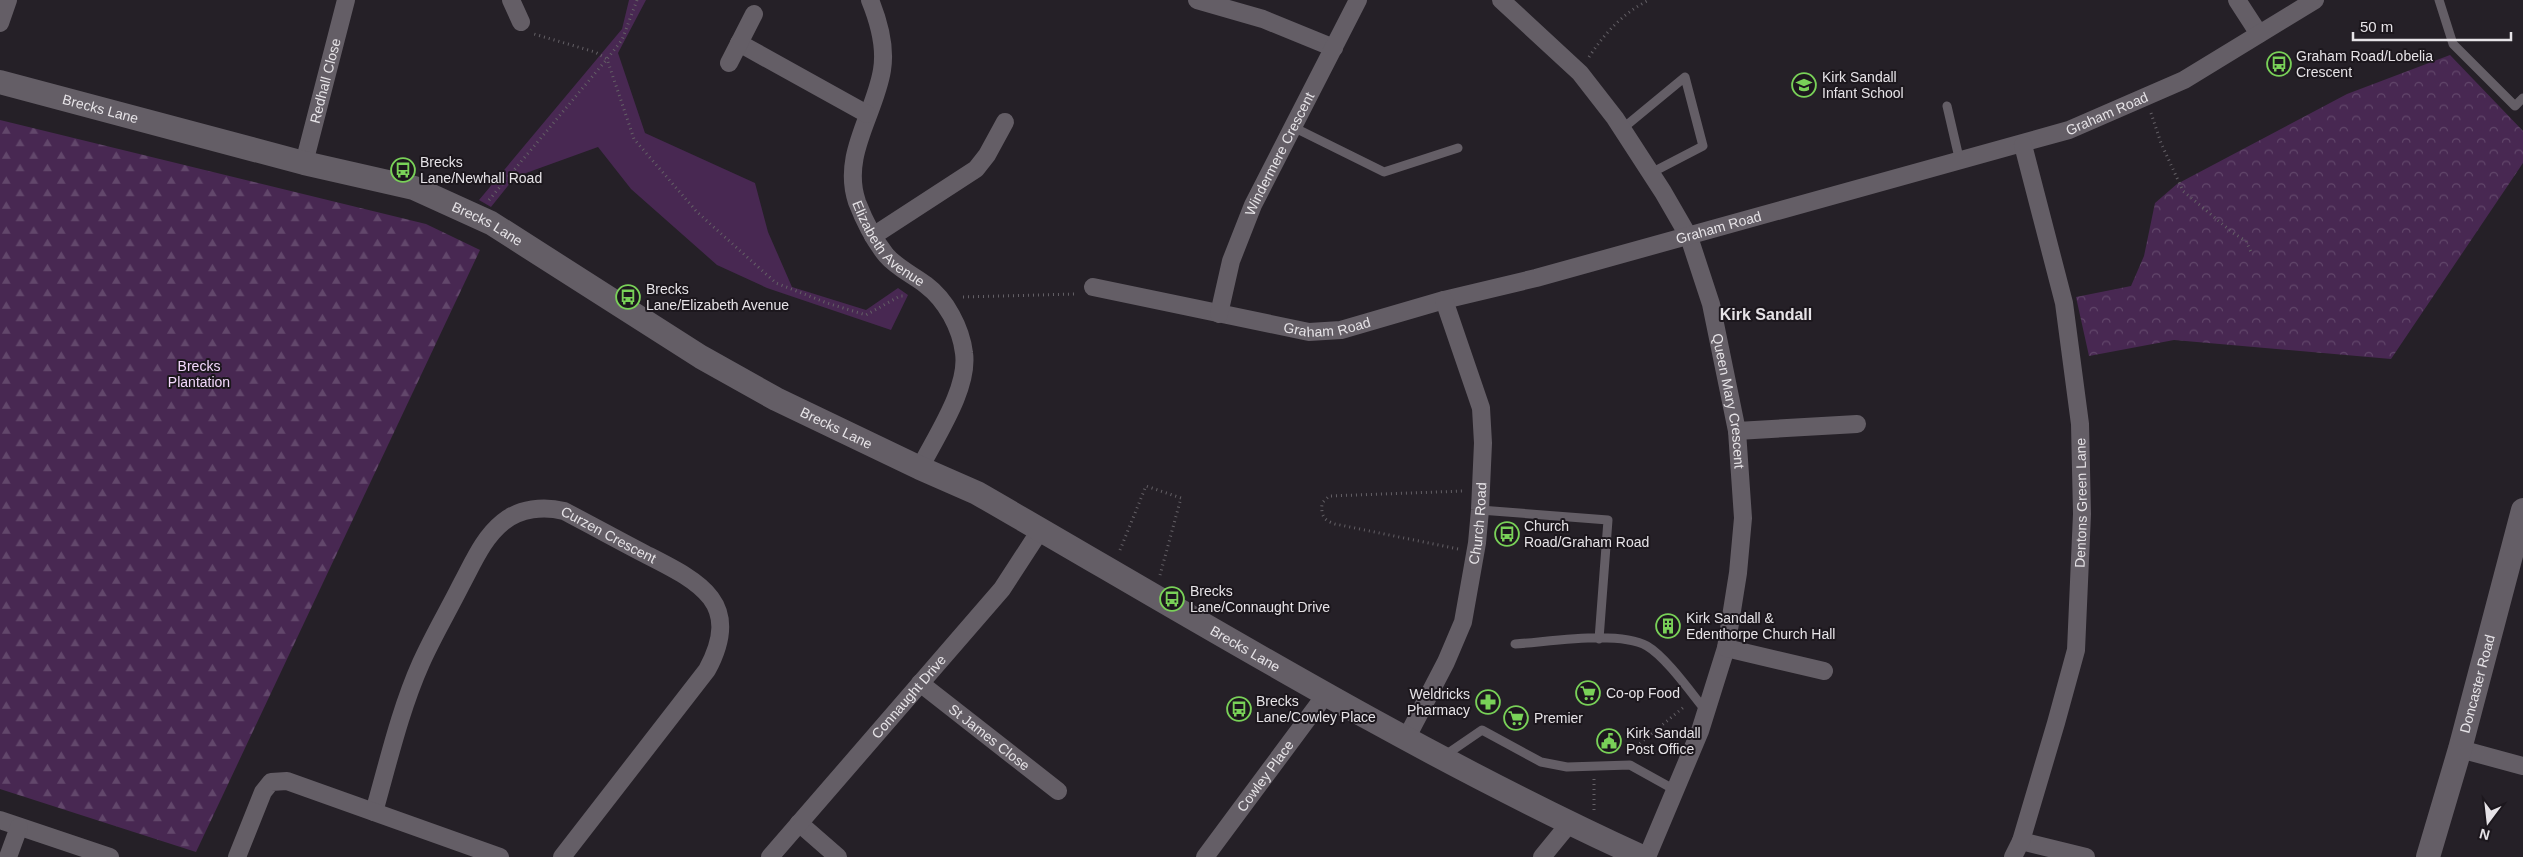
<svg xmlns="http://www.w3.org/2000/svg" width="2523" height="857" viewBox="0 0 2523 857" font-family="Arial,sans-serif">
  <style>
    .grass { fill: #482852 }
    .forest { fill: url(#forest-firs) }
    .park { fill: url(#park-crowns) }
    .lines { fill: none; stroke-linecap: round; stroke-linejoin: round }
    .path { stroke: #646066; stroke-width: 3; stroke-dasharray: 1 4; stroke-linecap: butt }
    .lane { stroke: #645e66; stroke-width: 9 }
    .street { stroke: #645e66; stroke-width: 18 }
    .secondary { stroke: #645e66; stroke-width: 24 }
    .labels { text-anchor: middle; stroke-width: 4; stroke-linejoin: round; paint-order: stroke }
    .poi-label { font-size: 14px; fill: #e6e3e7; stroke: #1c171d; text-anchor: start }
    .street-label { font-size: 14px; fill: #e6e3e7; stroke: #1c171d }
    .park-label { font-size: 14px; fill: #f3d8fc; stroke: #1c171d }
    .quarter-label { font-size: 16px; font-weight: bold; fill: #e6e3e7; stroke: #1c171d }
  </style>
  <defs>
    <pattern id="forest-firs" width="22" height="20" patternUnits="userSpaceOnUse" patternTransform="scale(1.25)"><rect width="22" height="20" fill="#482852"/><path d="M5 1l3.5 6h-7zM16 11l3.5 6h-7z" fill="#62476b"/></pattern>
    <pattern id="park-crowns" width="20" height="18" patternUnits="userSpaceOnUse" patternTransform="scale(1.25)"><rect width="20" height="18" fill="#482852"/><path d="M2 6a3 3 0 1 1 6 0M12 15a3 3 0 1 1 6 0" fill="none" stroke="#62476b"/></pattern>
  </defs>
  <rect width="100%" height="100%" fill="#252027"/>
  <path class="grass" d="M 629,0 L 646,0 L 618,53 L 645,133 L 755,183 L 768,232 L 792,287 L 866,310 L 898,288 L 908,295 L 891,330 L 767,288 L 717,265 L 631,189 L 598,147 L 515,177 L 491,207 L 479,200 L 622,29 Z"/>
  <path class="forest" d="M 0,120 L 426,224 L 480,250 L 196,852 L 0,789 Z"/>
  <path class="park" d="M 2450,55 L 2523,131 L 2523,163 L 2391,359 L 2174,340 L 2089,356 L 2076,297 L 2131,286 L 2144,256 L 2155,203 L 2177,184 L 2347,94 Z"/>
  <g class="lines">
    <path class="path" d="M 637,0 L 622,40 L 607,59 L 634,139 L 697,212 L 776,283 L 827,303 L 866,315 L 900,296 L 906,296
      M 1589,57 C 1605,33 1623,13 1649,0
      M 2151,113 L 2161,143 L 2183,191 L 2233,233 L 2246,241 L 2251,252
      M 489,200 L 607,59 L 595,52 L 534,34
      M 963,297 L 1076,294
      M 1458,549 L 1335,524 C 1323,520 1321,515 1322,503 L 1329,496 L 1464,491
      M 1120,550 L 1146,486 L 1181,498 L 1160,575
      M 1632,750 L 1685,706
      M 1594,810 L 1594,779"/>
    <path class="lane" d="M 2439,0 L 2453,44 L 2515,106 L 2523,98
      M 1947,106 L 1960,162
      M 1293,127 L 1384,172 L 1458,148
      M 1622,129 L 1685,77 L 1703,146 L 1651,173
      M 1480,510 L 1608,520 L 1599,639
      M 1515,644 C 1549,642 1618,630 1647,646 C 1666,657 1692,694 1706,711
      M 1444,756 L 1482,730 L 1541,762 L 1567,767 L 1630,765 L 1675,790"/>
    <g class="street">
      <path d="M 511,0 L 521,22"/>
      <path id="s1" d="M 870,0 C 879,22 886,46 882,70 C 875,114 841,155 857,202 C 864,220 874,240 886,255 C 897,268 913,275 926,285 C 946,300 961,328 964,353 C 969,388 936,436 920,468"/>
      <path d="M 1197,0 L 1263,19 L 1334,48"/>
      <path id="s2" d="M 1501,0 L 1580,73 L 1615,118 L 1663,192 L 1689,237 L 1711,304 L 1737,431 L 1743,518 L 1738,573 L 1726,648 L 1700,731 L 1647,857"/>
      <path d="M 2237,0 L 2259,34"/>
      <path d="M 0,23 L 8,0"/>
      <path d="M 739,43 L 867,114"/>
      <path d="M 729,63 L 754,14"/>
      <path id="s3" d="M 304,163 L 346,0"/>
      <path d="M 873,236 L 976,169 L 987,155 L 1005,122"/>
      <path id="s4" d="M 1093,287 L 1309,332 L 1341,330 L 1444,300 L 1536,278 L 2069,130 L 2184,80 L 2315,0"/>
      <path id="s5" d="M 1219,314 L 1231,261 L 1253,205 L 1358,0"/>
      <path d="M 1737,431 L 1857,424"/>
      <path d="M 1726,648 L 1824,671"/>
      <path id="s6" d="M 920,683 L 1058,791"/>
      <path id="s7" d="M 1406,739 L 1446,662 L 1463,622 L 1477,543 L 1480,510 L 1483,443 L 1481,408 L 1444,300"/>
      <path d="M 2460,749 L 2523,766"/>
      <path id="s8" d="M 374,812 C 388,763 400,710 421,663 C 433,636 448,611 461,585 C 473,563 483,538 503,522 C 520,508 544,506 564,511 C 591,525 618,540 645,554 C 698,581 744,602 707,670 L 562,857"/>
      <path d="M 0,820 L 110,857"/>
      <path d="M 799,823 L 838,857"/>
      <path d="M 2021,841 L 2086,857"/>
      <path d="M 8,857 L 19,827"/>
      <path d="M 237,857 L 263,792 L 271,782 L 287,781 L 500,857"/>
      <path id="s9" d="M 770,857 L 1002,589 L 1041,529"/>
      <path id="s10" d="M 1205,857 L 1326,694"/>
      <path d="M 1542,857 L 1569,824"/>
      <path id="s11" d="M 2013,857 L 2021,841 L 2056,723 L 2076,650 L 2082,514 L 2080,424 L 2064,303 L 2023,145"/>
    </g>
    <g class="secondary">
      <path id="s12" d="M 0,82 L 304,163 L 414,188 L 491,223 L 701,357 L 776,399 L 920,468 L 977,493 C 1196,619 1412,752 1642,857"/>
      <path id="s13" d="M 2428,857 L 2460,749 L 2523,510"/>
    </g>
  </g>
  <defs>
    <g id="bus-ring" transform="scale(1.25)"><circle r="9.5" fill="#1c171d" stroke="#79d158" stroke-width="1.5"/><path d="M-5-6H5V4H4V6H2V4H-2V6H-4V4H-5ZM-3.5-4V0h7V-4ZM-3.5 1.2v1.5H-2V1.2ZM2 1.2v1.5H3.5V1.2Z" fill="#79d158"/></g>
    <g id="school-ring" transform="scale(1.25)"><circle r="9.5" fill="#1c171d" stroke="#79d158" stroke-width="1.5"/><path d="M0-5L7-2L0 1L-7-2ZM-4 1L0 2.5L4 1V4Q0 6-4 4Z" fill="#79d158"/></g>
    <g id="building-ring" transform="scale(1.25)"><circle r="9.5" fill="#1c171d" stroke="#79d158" stroke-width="1.5"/><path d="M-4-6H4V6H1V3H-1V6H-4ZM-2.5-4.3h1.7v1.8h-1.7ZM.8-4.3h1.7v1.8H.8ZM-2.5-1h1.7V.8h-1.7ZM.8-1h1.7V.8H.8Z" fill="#79d158"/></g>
    <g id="supermarket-ring" transform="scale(1.25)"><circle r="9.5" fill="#1c171d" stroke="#79d158" stroke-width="1.5"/><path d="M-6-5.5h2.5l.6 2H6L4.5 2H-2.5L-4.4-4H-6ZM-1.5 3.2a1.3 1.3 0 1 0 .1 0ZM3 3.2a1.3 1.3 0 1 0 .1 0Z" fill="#79d158"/></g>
    <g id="pharmacy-ring" transform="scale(1.25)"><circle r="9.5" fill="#1c171d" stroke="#79d158" stroke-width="1.5"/><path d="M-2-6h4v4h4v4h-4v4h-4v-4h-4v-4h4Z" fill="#79d158"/></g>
    <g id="civic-ring" transform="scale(1.25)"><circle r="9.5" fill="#1c171d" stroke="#79d158" stroke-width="1.5"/><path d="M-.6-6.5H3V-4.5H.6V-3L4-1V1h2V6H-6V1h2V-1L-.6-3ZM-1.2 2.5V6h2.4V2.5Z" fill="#79d158"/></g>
  </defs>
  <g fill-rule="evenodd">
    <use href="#bus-ring" x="2279" y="64"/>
    <use href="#school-ring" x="1804" y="85"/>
    <use href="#bus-ring" x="403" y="170"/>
    <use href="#bus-ring" x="628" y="297"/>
    <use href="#bus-ring" x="1507" y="534"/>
    <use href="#bus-ring" x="1172" y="599"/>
    <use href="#building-ring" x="1668" y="626"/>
    <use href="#supermarket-ring" x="1588" y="693"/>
    <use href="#pharmacy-ring" x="1488" y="702"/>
    <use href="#bus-ring" x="1239" y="709"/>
    <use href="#supermarket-ring" x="1516" y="718"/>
    <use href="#civic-ring" x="1609" y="741"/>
  </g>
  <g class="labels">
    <g class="poi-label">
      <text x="2296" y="61">Graham Road/Lobelia<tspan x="2296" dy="16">Crescent</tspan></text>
      <text x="1822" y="82">Kirk Sandall<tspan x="1822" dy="16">Infant School</tspan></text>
      <text x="420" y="167">Brecks<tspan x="420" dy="16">Lane/Newhall Road</tspan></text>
      <text x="646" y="294">Brecks<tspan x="646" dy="16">Lane/Elizabeth Avenue</tspan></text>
      <text x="1524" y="531">Church<tspan x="1524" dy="16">Road/Graham Road</tspan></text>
      <text x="1190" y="596">Brecks<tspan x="1190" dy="16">Lane/Connaught Drive</tspan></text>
      <text x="1686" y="623">Kirk Sandall &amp;<tspan x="1686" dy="16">Edenthorpe Church Hall</tspan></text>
      <text x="1606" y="698">Co-op Food</text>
      <text x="1470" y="699" text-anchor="end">Weldricks<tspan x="1470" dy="16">Pharmacy</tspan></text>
      <text x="1256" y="706">Brecks<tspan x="1256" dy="16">Lane/Cowley Place</tspan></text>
      <text x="1534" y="723">Premier</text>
      <text x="1626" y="738">Kirk Sandall<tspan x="1626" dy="16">Post Office</tspan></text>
    </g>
    <g class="street-label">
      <text dy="5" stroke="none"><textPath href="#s3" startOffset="85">Redhall Close</textPath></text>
      <text dy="5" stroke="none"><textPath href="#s12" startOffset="104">Brecks Lane</textPath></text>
      <text dy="5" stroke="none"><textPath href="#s4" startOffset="1049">Graham Road</textPath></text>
      <text dy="5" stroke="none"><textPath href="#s5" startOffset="172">Windermere Crescent</textPath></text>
      <text dy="5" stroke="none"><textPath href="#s12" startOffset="509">Brecks Lane</textPath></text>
      <text dy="5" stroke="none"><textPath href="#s4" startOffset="644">Graham Road</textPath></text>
      <text dy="5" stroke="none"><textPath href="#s1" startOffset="262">Elizabeth Avenue</textPath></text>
      <text dy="5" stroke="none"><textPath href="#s4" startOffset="239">Graham Road</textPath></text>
      <text dy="5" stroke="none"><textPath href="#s2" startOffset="474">Queen Mary Crescent</textPath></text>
      <text dy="5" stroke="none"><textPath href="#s12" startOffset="914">Brecks Lane</textPath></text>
      <text dy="5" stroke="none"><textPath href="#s11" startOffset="364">Dentons Green Lane</textPath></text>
      <text dy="5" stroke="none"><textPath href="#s7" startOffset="230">Church Road</textPath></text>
      <text dy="5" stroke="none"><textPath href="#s8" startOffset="435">Curzen Crescent</textPath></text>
      <text dy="5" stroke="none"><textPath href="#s12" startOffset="1379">Brecks Lane</textPath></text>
      <text dy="5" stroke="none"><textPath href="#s13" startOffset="180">Doncaster Road</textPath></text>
      <text dy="5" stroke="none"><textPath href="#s9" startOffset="212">Connaught Drive</textPath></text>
      <text dy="5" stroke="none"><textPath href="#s6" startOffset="88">St James Close</textPath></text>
      <text dy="5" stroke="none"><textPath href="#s10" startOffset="101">Cowley Place</textPath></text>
    </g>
    <g class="park-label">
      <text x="199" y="371">Brecks<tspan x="199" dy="16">Plantation</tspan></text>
    </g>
    <g class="quarter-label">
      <text x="1766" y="320">Kirk Sandall</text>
    </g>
  </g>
  <g transform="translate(2488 822) rotate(195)" stroke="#1c171d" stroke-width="4" paint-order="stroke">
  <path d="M0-4L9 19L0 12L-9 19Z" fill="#e6e3e7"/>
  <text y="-8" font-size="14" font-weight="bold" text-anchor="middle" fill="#e6e3e7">N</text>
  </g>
  <path d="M2353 32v8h158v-8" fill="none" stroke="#e6e3e7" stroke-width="2.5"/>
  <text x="2360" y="32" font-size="15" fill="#e6e3e7" stroke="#1c171d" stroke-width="4" paint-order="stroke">50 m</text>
</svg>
